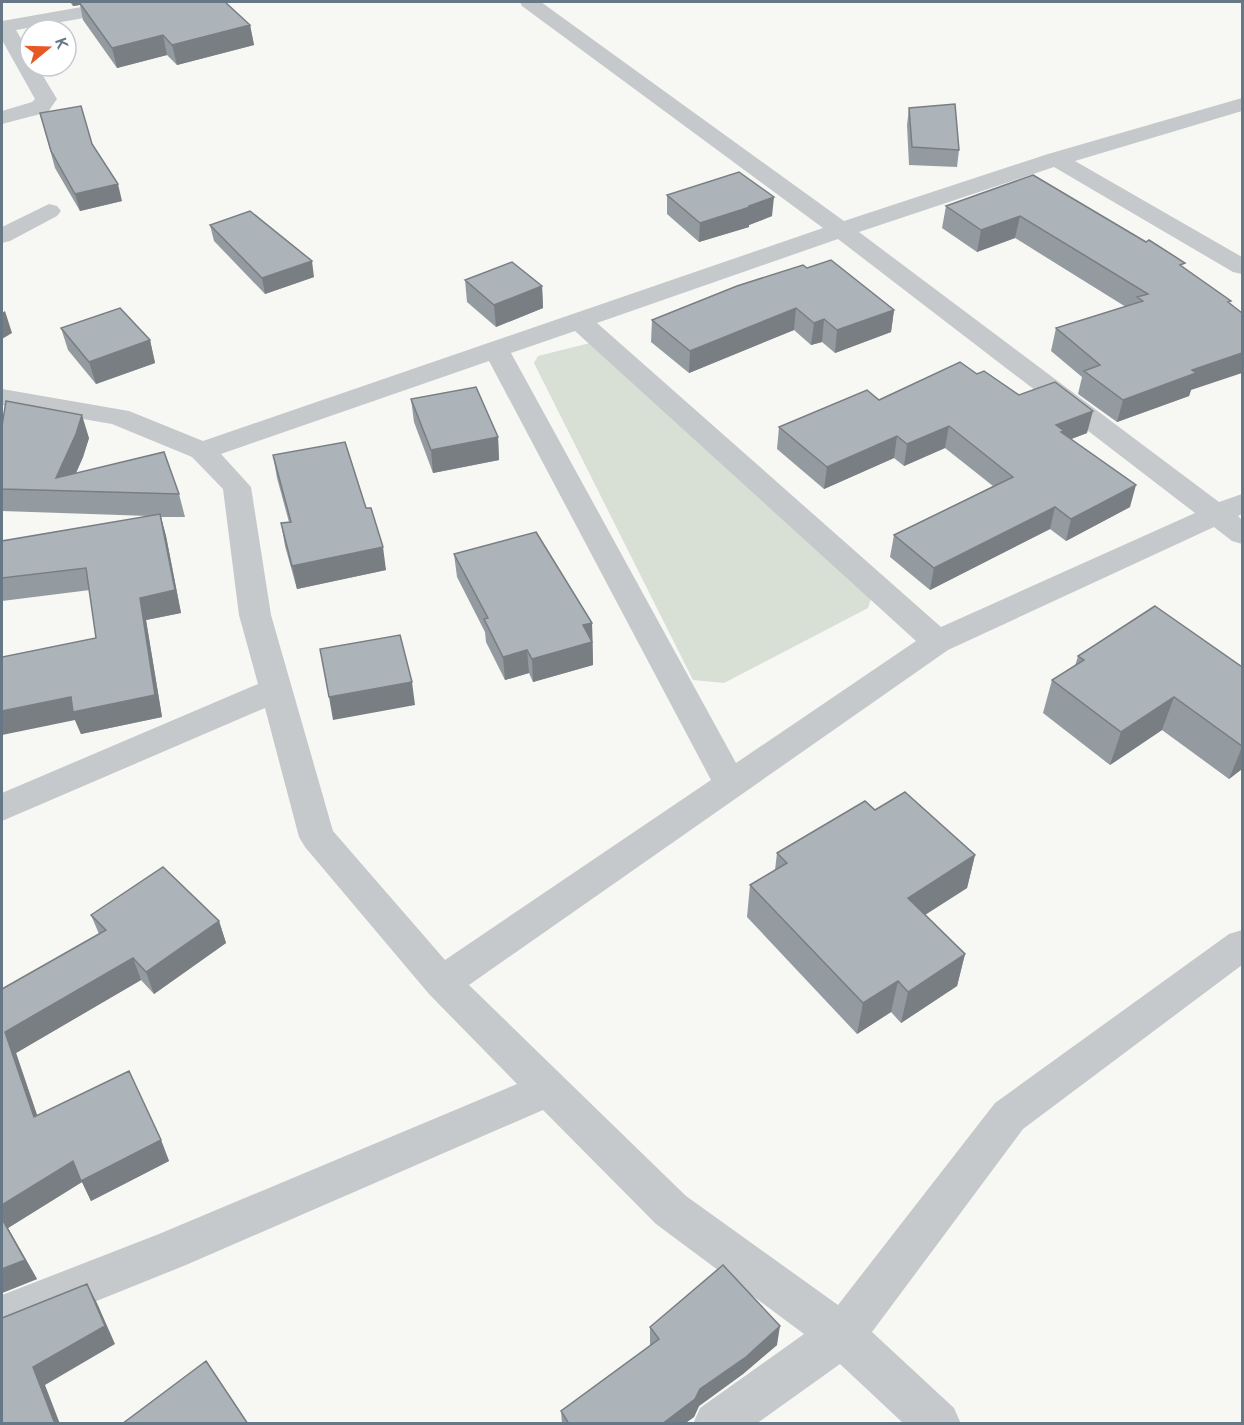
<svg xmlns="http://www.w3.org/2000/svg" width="1244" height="1425" viewBox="0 0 1244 1425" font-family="Figtree,sans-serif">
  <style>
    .green { fill: #d8dfd5 }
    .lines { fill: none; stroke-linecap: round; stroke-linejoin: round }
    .minor { fill: #c5c9cc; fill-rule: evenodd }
    .wall { fill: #949ba0 }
    .shaded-wall { fill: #787e82 }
    .building { fill: #acb4ba; stroke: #787e82; stroke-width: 1.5 }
  </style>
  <rect width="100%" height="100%" fill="#f7f7f4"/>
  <path class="green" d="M 594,342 L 872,595 L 868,608 L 724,683 L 693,680 L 534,363 L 538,356 Z"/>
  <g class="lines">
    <path class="minor" d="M 110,2 L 150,2 L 147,6 L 140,8 L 16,30 L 30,54 L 30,66 L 37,66 L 57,99 L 48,112 L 2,124 L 2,111 L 32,102 L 35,99 L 2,40 L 2,21 Z
      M 520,2 L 541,2 L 844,221 L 1048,154 L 1242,98 L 1242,111 L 1075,161 L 1242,257 L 1242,274 L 1233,272 L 1054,167 L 859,232 L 1219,502 L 1242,494 L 1242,514 L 1238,516 L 1242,520 L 1242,544 L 1232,541 L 1214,527 L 948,650 L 469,985 L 686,1196 L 838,1305 L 995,1103 L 1229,934 L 1242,930 L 1242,965 L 1023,1129 L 872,1332 L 954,1408 L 961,1424 L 904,1424 L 840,1364 L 756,1424 L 693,1424 L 700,1408 L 804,1334 L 656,1224 L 543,1110 L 186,1265 L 2,1339 L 2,1295 L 159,1234 L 517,1084 L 429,994 L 305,847 L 299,837 L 265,708 L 2,821 L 2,793 L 258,684 L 239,615 L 223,489 L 192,457 L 112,424 L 2,405 L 2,389 L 129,411 L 203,441 L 823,228 L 522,6 ZM 838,239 L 1195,513 L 941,627 L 597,323 ZM 575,331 L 916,641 L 736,763 L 511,353 ZM 489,361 L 711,780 L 445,960 L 333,831 L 271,615 L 251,487 L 221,454 Z
      M 49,204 L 57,206 L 61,211 L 57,216 L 10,241 L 2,243 L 2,227 Z"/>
  </g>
  <path class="wall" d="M 70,2 L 225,2 L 250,25 L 254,45 L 177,65 L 167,55 L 117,68 L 83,20 L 80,5 L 73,6 Z
    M 909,108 L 959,150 L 957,167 L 909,165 L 907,125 Z
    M 40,113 L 92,144 L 122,201 L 80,211 L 55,168 Z
    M 1033,175 L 1184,267 L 1191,390 L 1189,396 L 1117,422 L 1078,394 L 1082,377 L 1051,351 L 1056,328 L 1126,307 L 1015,238 L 977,252 L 942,228 L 946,206 Z
    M 667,195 L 772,216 L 749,225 L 749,227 L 699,242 L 667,214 Z
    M 210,225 L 314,277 L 265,294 L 214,241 Z
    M 807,268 L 894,310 L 891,332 L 835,353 L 822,342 L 811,345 L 794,330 L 689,373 L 651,342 L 652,320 Z
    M 465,280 L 542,286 L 543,308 L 496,327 L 467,302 Z
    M 61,328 L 150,340 L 155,363 L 96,384 L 68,350 Z
    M 977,374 L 1019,395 L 1087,433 L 1071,439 L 1130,507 L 1066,541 L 1050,529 L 930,590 L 890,557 L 894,535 L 993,486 L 945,448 L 904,466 L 894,458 L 824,489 L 777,449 L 779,427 Z
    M 411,399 L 498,437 L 499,460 L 433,473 L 414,422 Z
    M 2,426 L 89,438 L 83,457 L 76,473 L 179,494 L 185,517 L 161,517 L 166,536 L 181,613 L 146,620 L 162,717 L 81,734 L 75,720 L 96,638 L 90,590 L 2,601 L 2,541 L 149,516 L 2,511 Z
    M 273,455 L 366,508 L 386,570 L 297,589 L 285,546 L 281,523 L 289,522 L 277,478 Z
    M 454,554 L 592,623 L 593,665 L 533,682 L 529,673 L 505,680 L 486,642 L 485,632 L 457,577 Z
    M 1078,656 L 1242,667 L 1242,769 L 1229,779 L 1162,730 L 1110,765 L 1043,713 L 1052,680 L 1075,666 Z
    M 875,810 L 975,855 L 967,888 L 925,915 L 965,954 L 957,986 L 901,1023 L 891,1012 L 857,1034 L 747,917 L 750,885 L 775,870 L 777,853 Z
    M 91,915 L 219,921 L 226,943 L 154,994 L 141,980 L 16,1053 L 37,1116 L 161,1140 L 169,1161 L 91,1201 L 82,1182 L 8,1228 L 37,1279 L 2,1293 L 2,989 L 99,934 Z
    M 650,1327 L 777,1345 L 743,1374 L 699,1406 L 694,1417 L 684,1424 L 562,1424 L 561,1411 L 650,1346 Z"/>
  <path class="shaded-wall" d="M 72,2 L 79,2 L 80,5 L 73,6 Z
    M 250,25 L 254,45 L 177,65 L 172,45 Z
    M 163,35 L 167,55 L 117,68 L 112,48 Z
    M 118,184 L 122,201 L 80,211 L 75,194 Z
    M 774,197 L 772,216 L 749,225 L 749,227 L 699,242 L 700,223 Z
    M 1020,216 L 1015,238 L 977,252 L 981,230 Z
    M 312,261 L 314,277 L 265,294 L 262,278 Z
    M 542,286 L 543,308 L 496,327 L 494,305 Z
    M 796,308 L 794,330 L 689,373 L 690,351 Z
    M 894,310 L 891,332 L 835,353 L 837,330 Z
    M 5,311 L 12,333 L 2,339 L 2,313 Z
    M 824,319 L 822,342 L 811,345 L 814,323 Z
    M 150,340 L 155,363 L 96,384 L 89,362 Z
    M 1242,353 L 1242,373 L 1191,390 L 1189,396 L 1117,422 L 1123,400 L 1192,370 Z
    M 1093,411 L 1087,433 L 1061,443 L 1056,425 Z
    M 82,415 L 89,438 L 83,457 L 68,491 L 56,478 Z
    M 949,426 L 945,448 L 904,466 L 907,444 Z
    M 897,436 L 894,458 L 824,489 L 827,467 Z
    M 498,437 L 499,460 L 433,473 L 431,450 Z
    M 1136,485 L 1130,507 L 1066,541 L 1071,519 Z
    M 1055,507 L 1050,529 L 930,590 L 934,568 Z
    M 160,514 L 166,536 L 181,613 L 146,620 L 162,717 L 81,734 L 75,720 L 2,735 L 2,711 L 71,697 L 140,598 Z
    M 383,547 L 386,570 L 297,589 L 292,566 Z
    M 592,623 L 593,665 L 533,682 L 532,659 L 583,625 Z
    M 527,650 L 529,673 L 505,680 L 503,657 Z
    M 412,682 L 415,705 L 333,720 L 329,697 Z
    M 1174,697 L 1162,730 L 1110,765 L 1121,732 Z
    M 1242,747 L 1242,769 L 1229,779 Z
    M 975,855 L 967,888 L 901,930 L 908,898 Z
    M 219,921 L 226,943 L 154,994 L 146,972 Z
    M 965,954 L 957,986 L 901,1023 L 908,992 Z
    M 133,958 L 141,980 L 16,1053 L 45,1138 L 34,1117 L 5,1032 Z
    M 898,981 L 891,1012 L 857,1034 L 863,1003 Z
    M 161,1140 L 169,1161 L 91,1201 L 82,1182 L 8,1228 L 37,1279 L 2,1293 L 2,1205 L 73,1161 Z
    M 87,1284 L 97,1303 L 115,1344 L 45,1385 L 60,1424 L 55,1424 L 33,1367 Z
    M 780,1326 L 777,1345 L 743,1374 L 699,1406 L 694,1417 L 684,1424 L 662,1424 L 700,1389 Z"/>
  <path class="building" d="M 79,2 L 225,2 L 250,25 L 172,45 L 163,35 L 112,48 Z
    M 955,104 L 959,150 L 912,147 L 909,108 Z
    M 81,106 L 92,144 L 118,184 L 75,194 L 51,151 L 40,113 Z
    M 739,172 L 774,197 L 749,206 L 750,207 L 700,223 L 667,195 Z
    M 1033,175 L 1146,242 L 1149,240 L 1185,263 L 1180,265 L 1231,301 L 1228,302 L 1242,313 L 1242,353 L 1192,370 L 1196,373 L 1123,400 L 1084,371 L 1100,365 L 1056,328 L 1143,301 L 1137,297 L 1148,294 L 1020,216 L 981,230 L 946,206 Z
    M 250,211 L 312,261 L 262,278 L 210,225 Z
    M 831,260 L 894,310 L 837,330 L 824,319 L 814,323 L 796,308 L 690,351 L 652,320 L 737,286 L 803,265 L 807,268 Z
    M 512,262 L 542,286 L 494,305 L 465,280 Z
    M 120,308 L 150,340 L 89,362 L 61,328 Z
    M 960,362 L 977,374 L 984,371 L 1019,395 L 1055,382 L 1093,411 L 1056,425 L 1064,431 L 1061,432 L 1136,485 L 1071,519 L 1055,507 L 934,568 L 894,535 L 1013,477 L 949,426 L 907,444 L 897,436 L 827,467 L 779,427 L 867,390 L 879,400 Z
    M 476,387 L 498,437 L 431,450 L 411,399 Z
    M 6,401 L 82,415 L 76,434 L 56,478 L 164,452 L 179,494 L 2,489 L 2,426 Z
    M 345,442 L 366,508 L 371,508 L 383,547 L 292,566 L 281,523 L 291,522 L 273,455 Z
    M 160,514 L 175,590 L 140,598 L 155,695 L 73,712 L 71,697 L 2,711 L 2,657 L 96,638 L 86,568 L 2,578 L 2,541 Z
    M 536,532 L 592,623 L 583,625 L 592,642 L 532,659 L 527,650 L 503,657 L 484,619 L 488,618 L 454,554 Z
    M 1155,606 L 1242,667 L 1242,746 L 1174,697 L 1121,732 L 1052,680 L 1084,660 L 1078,656 Z
    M 400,635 L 412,682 L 329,697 L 320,649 Z
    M 905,792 L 975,855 L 908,898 L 965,954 L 908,992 L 898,981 L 863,1003 L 750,885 L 787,863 L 777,853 L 865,801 L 875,810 Z
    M 163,867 L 219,921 L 146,972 L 133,958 L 5,1032 L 34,1117 L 129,1071 L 161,1140 L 81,1181 L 73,1161 L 2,1205 L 2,989 L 106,930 L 91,915 Z
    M 2,1219 L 25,1260 L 2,1269 Z
    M 723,1265 L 780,1326 L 746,1357 L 700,1389 L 695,1399 L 662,1424 L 569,1424 L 561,1411 L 659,1339 L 650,1327 Z
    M 87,1284 L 105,1326 L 33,1367 L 55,1424 L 2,1424 L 2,1318 Z
    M 206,1361 L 248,1424 L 122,1424 Z"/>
  <rect width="1244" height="1425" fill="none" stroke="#667786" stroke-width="6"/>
  <g transform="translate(48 48) rotate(71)"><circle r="28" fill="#ffffff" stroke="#c2c9cf" stroke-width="1.5"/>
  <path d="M0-4.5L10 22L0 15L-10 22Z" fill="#e75825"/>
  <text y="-9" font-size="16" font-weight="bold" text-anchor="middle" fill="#667786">K</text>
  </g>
</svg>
